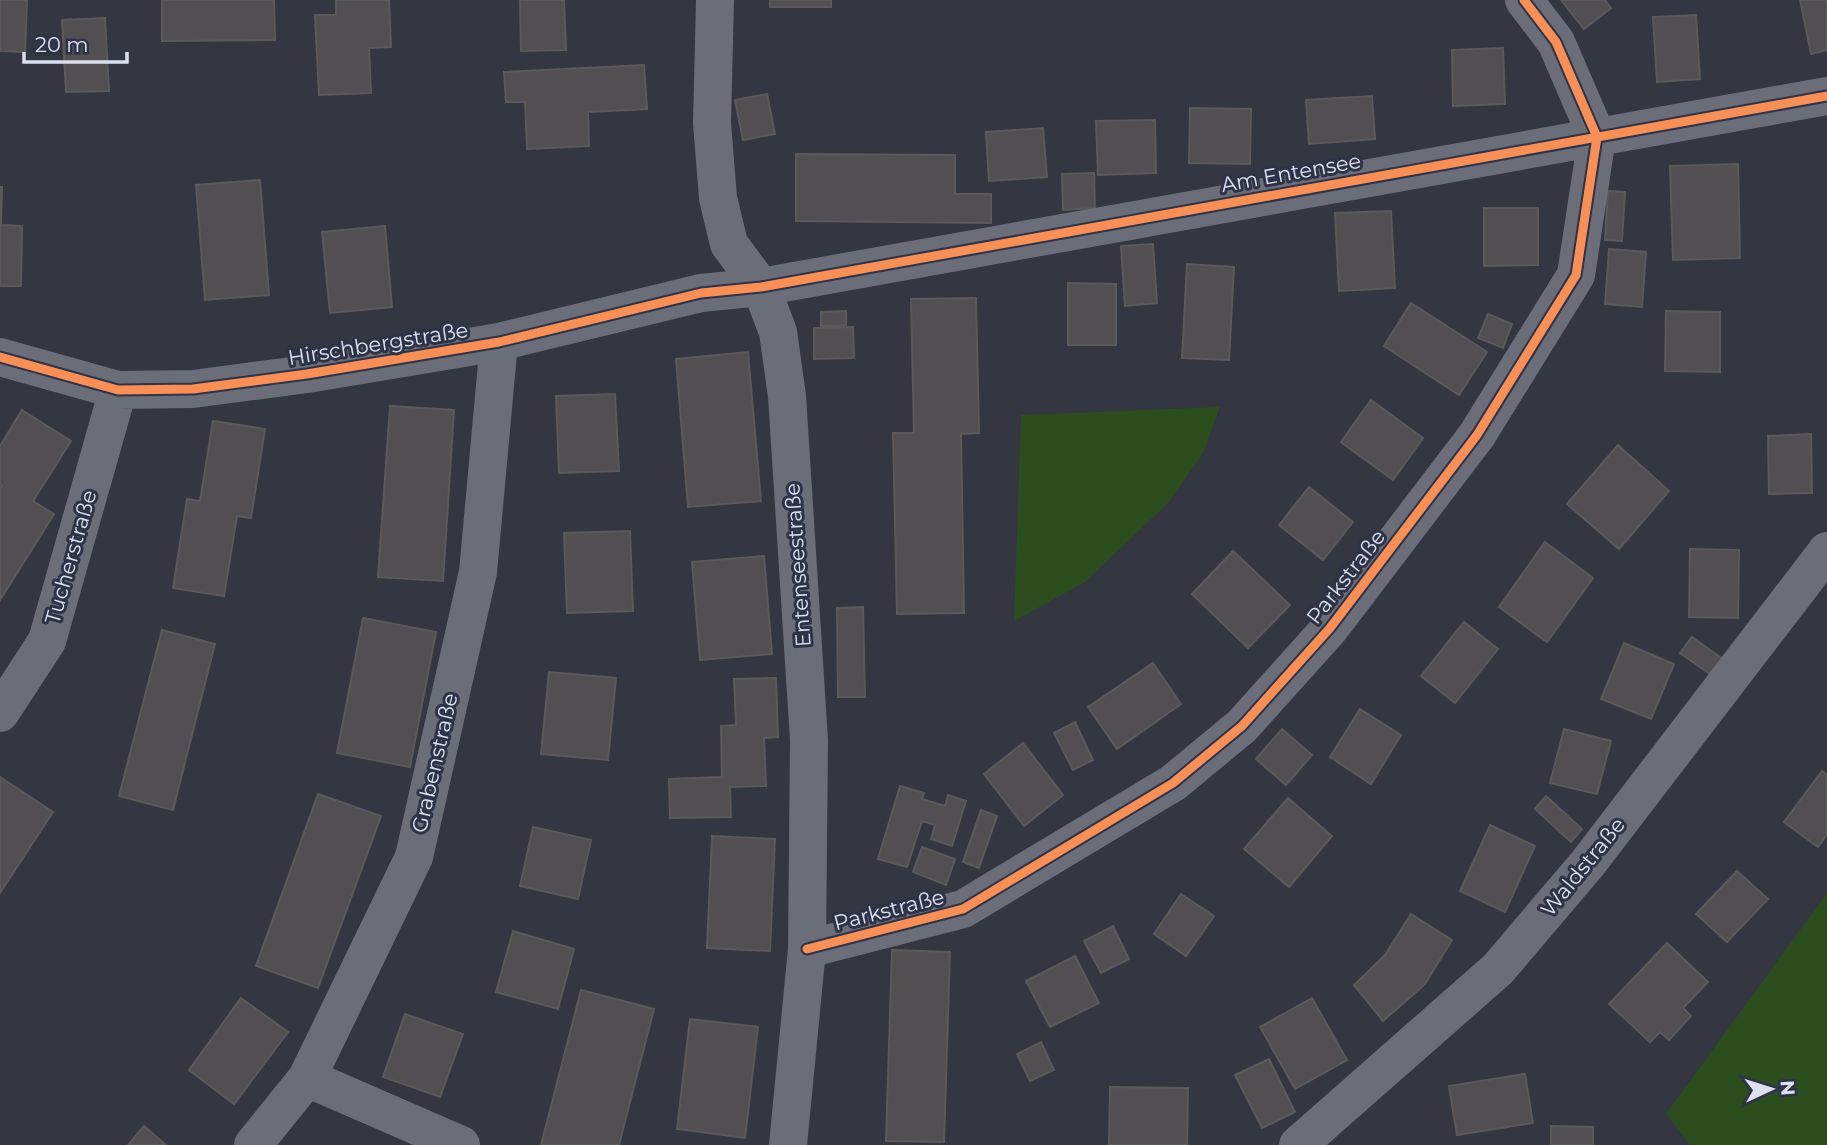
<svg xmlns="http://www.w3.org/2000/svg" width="1827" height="1145" viewBox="0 0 1827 1145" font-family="Montserrat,sans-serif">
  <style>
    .green { fill: #2c4e1f }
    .building { fill: #514f52; stroke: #5c595a; stroke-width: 2 }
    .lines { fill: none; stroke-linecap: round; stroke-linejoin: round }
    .street { stroke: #6b6e79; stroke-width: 38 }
    .cycleway-casing { stroke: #2e3348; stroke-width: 13 }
    .cycleway { stroke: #f78f57; stroke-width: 9 }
    .labels { text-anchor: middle; stroke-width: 6; stroke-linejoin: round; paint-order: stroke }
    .street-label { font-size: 21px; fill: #dce0ee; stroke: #2e3348 }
  </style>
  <rect width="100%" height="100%" fill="#343642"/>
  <path class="green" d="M 1220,407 L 1203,453 L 1169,502 L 1085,582 L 1014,621 L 1021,415 Z
    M 1827,893 L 1827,1145 L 1690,1145 L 1666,1114 Z"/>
  <path class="building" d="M 0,0 L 27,0 L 25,52 L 0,51 Z
    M 162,0 L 274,0 L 275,40 L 162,41 Z
    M 336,0 L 389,0 L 391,47 L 369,48 L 371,93 L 319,95 L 315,15 L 336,15 Z
    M 520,0 L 564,0 L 566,50 L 521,51 Z
    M 770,0 L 831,0 L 831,7 L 770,7 Z
    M 1561,0 L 1605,0 L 1611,8 L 1584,29 Z
    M 1800,0 L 1827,0 L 1827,50 L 1811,54 Z
    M 1696,15 L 1700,79 L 1657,82 L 1653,17 Z
    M 105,18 L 109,91 L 66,92 L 62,20 Z
    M 1503,48 L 1505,104 L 1453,106 L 1452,50 Z
    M 644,65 L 647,109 L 588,112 L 589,146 L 527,149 L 525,102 L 506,102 L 504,72 Z
    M 767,94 L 775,134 L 743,140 L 735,100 Z
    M 1372,96 L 1375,139 L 1309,144 L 1306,100 Z
    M 1190,108 L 1251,109 L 1250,164 L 1189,163 Z
    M 1155,120 L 1156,173 L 1098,175 L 1096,121 Z
    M 1043,128 L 1047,177 L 989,181 L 986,132 Z
    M 796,154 L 955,155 L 955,194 L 991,194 L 991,223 L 796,221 Z
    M 1738,164 L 1740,258 L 1673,260 L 1670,166 Z
    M 1094,173 L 1095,208 L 1063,210 L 1062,174 Z
    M 260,180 L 269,295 L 205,300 L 196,185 Z
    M 0,187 L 2,187 L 1,225 L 22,226 L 21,286 L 0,286 Z
    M 1608,191 L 1625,192 L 1622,241 L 1605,240 Z
    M 1484,208 L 1538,208 L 1538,265 L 1484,266 Z
    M 1391,211 L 1395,288 L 1339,291 L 1335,213 Z
    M 385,226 L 392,307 L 330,313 L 322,232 Z
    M 1153,244 L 1157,303 L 1125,306 L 1121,246 Z
    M 1609,249 L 1646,252 L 1642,307 L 1605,304 Z
    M 1187,264 L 1234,267 L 1229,360 L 1182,358 Z
    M 1068,283 L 1116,284 L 1116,345 L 1068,345 Z
    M 976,298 L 979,433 L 961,434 L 964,613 L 897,614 L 893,433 L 914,433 L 911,299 Z
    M 1411,303 L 1487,352 L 1459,395 L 1384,346 Z
    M 846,311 L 846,325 L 821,326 L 821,312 Z
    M 1666,311 L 1720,312 L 1720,372 L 1665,371 Z
    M 1488,314 L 1512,324 L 1503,348 L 1478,338 Z
    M 853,327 L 854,358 L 814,359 L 814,328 Z
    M 748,352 L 761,501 L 688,507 L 676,359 Z
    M 615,394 L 619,471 L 559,473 L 556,396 Z
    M 1371,400 L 1423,438 L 1393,480 L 1341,442 Z
    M 390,406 L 454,410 L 443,581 L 378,577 Z
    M 22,410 L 71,441 L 33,501 L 54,514 L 0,600 L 0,489 L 2,485 L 0,484 L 0,446 Z
    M 213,421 L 265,429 L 251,518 L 237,516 L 224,596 L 173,588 L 187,499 L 200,501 Z
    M 1811,434 L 1812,493 L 1769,494 L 1768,436 Z
    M 1618,445 L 1669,491 L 1619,549 L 1567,504 Z
    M 1309,487 L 1353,522 L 1323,560 L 1279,525 Z
    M 630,531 L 633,611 L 567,613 L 564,533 Z
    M 1545,542 L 1593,578 L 1547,642 L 1499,607 Z
    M 1690,549 L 1739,550 L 1738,618 L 1689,617 Z
    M 1233,551 L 1290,605 L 1248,648 L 1192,594 Z
    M 764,556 L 772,654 L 700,660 L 692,562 Z
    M 863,607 L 865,697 L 838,697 L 837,608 Z
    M 363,618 L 436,632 L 410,767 L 337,753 Z
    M 1464,622 L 1498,649 L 1455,703 L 1421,676 Z
    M 162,630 L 215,644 L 173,810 L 119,796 Z
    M 1692,637 L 1731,665 L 1720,681 L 1680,653 Z
    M 1624,643 L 1674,664 L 1651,719 L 1601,699 Z
    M 1153,663 L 1181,704 L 1117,749 L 1088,707 Z
    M 549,672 L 616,678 L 608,760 L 541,754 Z
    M 776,678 L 778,737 L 764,738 L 766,786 L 730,787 L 731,817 L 670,818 L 669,779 L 722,777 L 721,726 L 736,725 L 734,679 Z
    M 1360,709 L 1401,735 L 1371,784 L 1330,757 Z
    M 1075,722 L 1093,760 L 1073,770 L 1054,733 Z
    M 1282,729 L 1312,755 L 1286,785 L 1256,759 Z
    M 1564,729 L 1611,741 L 1597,794 L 1550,783 Z
    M 1023,743 L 1063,795 L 1024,826 L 984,774 Z
    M 1822,771 L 1827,775 L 1827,834 L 1818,847 L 1784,822 Z
    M 0,777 L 53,812 L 0,893 Z
    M 900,786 L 924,793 L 922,799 L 945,806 L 948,795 L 966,801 L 952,846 L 931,839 L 935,825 L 922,821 L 907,867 L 878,859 Z
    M 318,794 L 381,816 L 318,988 L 256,966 Z
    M 1546,796 L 1582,829 L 1571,842 L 1535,809 Z
    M 1288,798 L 1332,836 L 1289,887 L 1244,849 Z
    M 981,810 L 997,816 L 979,868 L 963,862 Z
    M 1490,825 L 1535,846 L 1505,912 L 1460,891 Z
    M 533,827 L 591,840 L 578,899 L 520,886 Z
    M 712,836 L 775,839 L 770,951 L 707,948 Z
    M 922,847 L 955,859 L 946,885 L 913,872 Z
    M 1737,871 L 1768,899 L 1727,942 L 1696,914 Z
    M 1181,894 L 1214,916 L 1186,956 L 1154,934 Z
    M 1411,914 L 1452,940 L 1425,984 L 1383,1021 L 1354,985 L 1385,955 Z
    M 1113,926 L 1129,959 L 1101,973 L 1084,941 Z
    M 513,931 L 574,949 L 558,1009 L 496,992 Z
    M 1667,943 L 1708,982 L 1683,1008 L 1691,1016 L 1669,1040 L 1660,1032 L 1650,1042 L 1609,1004 Z
    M 892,950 L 950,952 L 944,1142 L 886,1141 Z
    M 1075,956 L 1099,1003 L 1050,1027 L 1026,981 Z
    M 581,990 L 654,1009 L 619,1145 L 541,1145 Z
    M 241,998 L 288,1032 L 234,1104 L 189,1070 Z
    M 1312,998 L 1347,1060 L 1295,1089 L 1260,1027 Z
    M 405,1014 L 463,1034 L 440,1097 L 383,1077 Z
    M 690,1019 L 758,1027 L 745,1138 L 677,1129 Z
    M 1041,1042 L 1054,1070 L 1030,1081 L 1017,1054 Z
    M 1269,1059 L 1295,1112 L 1262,1128 L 1235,1075 Z
    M 1525,1074 L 1533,1123 L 1457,1135 L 1449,1086 Z
    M 1110,1087 L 1188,1088 L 1187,1145 L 1109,1145 Z
    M 144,1126 L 166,1145 L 128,1145 Z
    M 1551,1126 L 1593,1127 L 1593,1145 L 1551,1145 Z"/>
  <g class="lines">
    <path class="street" d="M 715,0 L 712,123 L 718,198 L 729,244 L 761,287 L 778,332 L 787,396 L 809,740 L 807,949 L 788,1145
      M 0,357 L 118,390 L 193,389 L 307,374 L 499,342 L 701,293 L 761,287 L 1827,96
      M 0,713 L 47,641 L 118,390
      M 807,949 L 963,909 L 1173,783 L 1242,726 L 1330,628 L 1477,435 L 1576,275 L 1597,137 L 1556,42 L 1524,0
      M 307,1078 L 461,1145
      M 253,1145 L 307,1078 L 414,857 L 478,572 L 499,342
      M 1298,1145 L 1498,969 L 1588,863 L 1827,551"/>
    <g class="cycleway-casing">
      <path id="cycleway" d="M 0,357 L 118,390 L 193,389 L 307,374 L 499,342 L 701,293 L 761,287 L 1827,96
        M 807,949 L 963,909 L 1173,783 L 1242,726 L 1330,628 L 1477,435 L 1576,275 L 1597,137 L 1556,42 L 1524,0"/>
    </g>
    <use href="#cycleway" class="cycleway"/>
  </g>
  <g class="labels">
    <g class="street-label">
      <text transform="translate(1291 173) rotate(-10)" y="7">Am Entensee</text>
      <text transform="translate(378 344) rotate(-9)" y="7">Hirschbergstraße</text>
      <text transform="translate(71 557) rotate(-74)" y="7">Tucherstraße</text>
      <text transform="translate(798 565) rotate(-94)" y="7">Entenseestraße</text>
      <text transform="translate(1346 577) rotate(-52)" y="7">Parkstraße</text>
      <text transform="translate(435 763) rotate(-77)" y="7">Grabenstraße</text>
      <text transform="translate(1583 867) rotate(-51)" y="7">Waldstraße</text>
      <text transform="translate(889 910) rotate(-14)" y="7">Parkstraße</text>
    </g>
  </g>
  <g transform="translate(1771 1089) rotate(86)" stroke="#2e3348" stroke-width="5" paint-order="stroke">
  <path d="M0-5L12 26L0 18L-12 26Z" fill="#dce0ee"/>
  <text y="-10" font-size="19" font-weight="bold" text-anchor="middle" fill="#dce0ee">N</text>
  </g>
  <path d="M24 52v10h103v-10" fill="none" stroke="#dce0ee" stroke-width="3.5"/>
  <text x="35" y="52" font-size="21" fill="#dce0ee" stroke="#2e3348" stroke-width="5" paint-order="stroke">20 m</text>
</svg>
